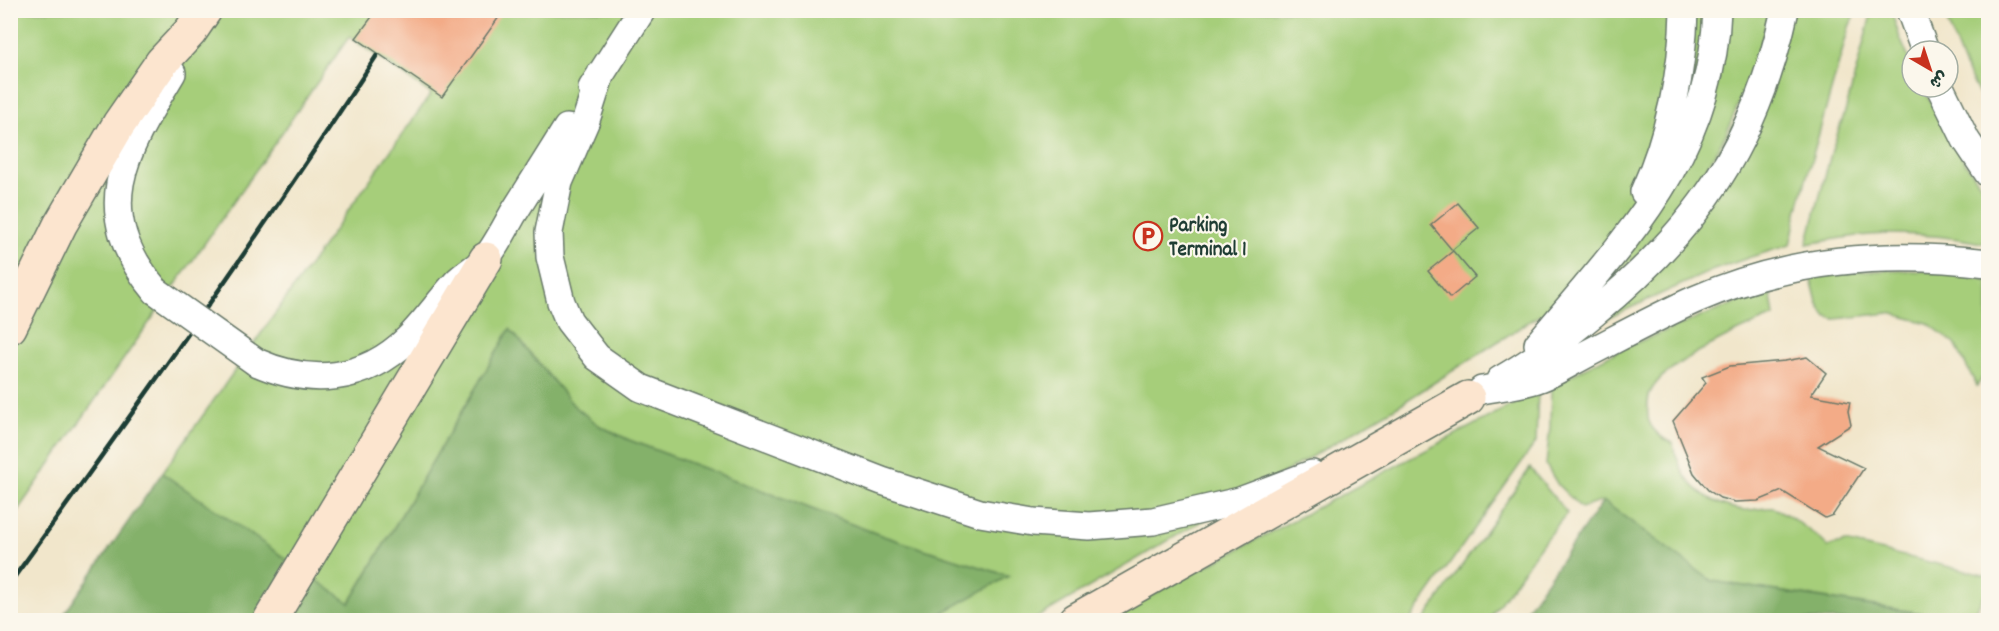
<svg xmlns="http://www.w3.org/2000/svg" width="1999" height="631" viewBox="0 0 1999 631" font-family="Dekko,'Playpen Sans Arabic',sans-serif">
  <style>
    .green { fill: #a6ce7a; stroke: #628657; stroke-width: 1.5 }
    .forest { fill: #84b16a; stroke: #52774f; stroke-width: 1.5 }
    .building { fill: #f3ab87 }
    .lines { fill: none; stroke-linecap: round; stroke-linejoin: round }
    .minor-casing { stroke: #687869; stroke-width: 30 }
    .secondary-casing { stroke: #687869; stroke-width: 36 }
    .minor { stroke: #fff; stroke-width: 27 }
    .secondary { stroke: #fce5cf; stroke-width: 33 }
    .rail { stroke: #1f3d34; stroke-width: 4.5 }
    .minor-bridge-casing { stroke: #687869; stroke-width: 30; stroke-linecap: butt }
    .minor-bridge { stroke: #fff; stroke-width: 27 }
    .labels { text-anchor: middle; stroke-width: 4.5; stroke-linejoin: round; paint-order: stroke }
    .poi-label { font-size: 21px; font-weight: bold; fill: #1f3d34; stroke: #fbf7ec; text-anchor: start }
  </style>
  <rect width="100%" height="100%" fill="#fbf7ec"/>
  <filter id="ink" filterUnits="userSpaceOnUse"><feTurbulence type="fractalNoise" baseFrequency=".0167" numOctaves="2"/><feDisplacementMap in="SourceGraphic" scale="12" xChannelSelector="R" yChannelSelector="G"/><feConvolveMatrix kernelMatrix="1 2 1 2 8 2 1 2 1" color-interpolation-filters="sRGB"/></filter>
  <filter id="wash" filterUnits="userSpaceOnUse"><feTurbulence type="fractalNoise" baseFrequency=".008" numOctaves="4" result="noise"/><feDisplacementMap in="SourceGraphic" scale="24" xChannelSelector="R" yChannelSelector="G"/><feGaussianBlur stdDeviation="1.35" result="paint"/><feColorMatrix in="noise" values="0 0 0 0 0 0 0 0 0 0 0 0 0 0 0 0 0 1.4 0 .05"/><feComposite in="paint" operator="in"/></filter>
  <g filter="url(#wash)">
    <rect width="100%" height="100%" fill="#f1e6cb"/>
    <path class="green" d="M 11,11 L 1769,11 L 1758,56 L 1726,134 L 1701,177 L 1675,214 L 1637,257 L 1618,272 L 1533,319 L 1401,404 L 1033,620 L 929,620 L 1008,576 L 883,536 L 629,440 L 600,426 L 574,406 L 510,329 L 349,604 L 162,473 L 431,94 L 349,37 L 11,520 Z
      M 1793,11 L 1856,11 L 1849,27 L 1798,208 L 1790,245 L 1751,257 L 1711,271 L 1606,319 L 1658,269 Z
      M 1872,11 L 1891,11 L 1900,38 L 1912,66 L 1912,87 L 1922,87 L 1960,155 L 1988,195 L 1988,244 C 1948,236 1900,231 1858,236 C 1841,238 1824,241 1807,244 L 1832,150 L 1846,109 Z
      M 1943,11 L 1988,11 L 1988,112 L 1963,63 Z
      M 1895,270 L 1943,272 L 1988,281 L 1988,369 L 1977,386 L 1955,344 L 1928,323 L 1889,313 L 1835,319 L 1825,316 L 1817,302 L 1811,278 L 1853,272 Z
      M 1770,289 L 1774,316 C 1744,328 1672,360 1654,386 C 1647,395 1647,406 1648,417 C 1649,428 1662,439 1672,443 C 1676,454 1679,467 1686,477 C 1698,495 1723,508 1744,510 C 1753,511 1763,507 1772,508 C 1782,509 1821,538 1828,547 L 1845,542 L 1988,576 L 1988,596 L 1985,594 L 1969,620 L 1711,581 L 1603,501 L 1581,508 L 1558,485 L 1546,465 L 1550,427 L 1551,386 L 1621,349 Z
      M 1538,391 L 1536,442 L 1410,620 L 1117,620 L 1128,610 L 1155,593 Z
      M 1530,468 L 1567,513 L 1544,541 L 1488,620 L 1424,620 Z"/>
    <path class="forest" d="M 510,329 L 574,406 L 600,426 L 629,440 L 883,536 L 1009,576 L 929,620 L 60,620 L 162,473 L 350,603 Z
      M 1603,501 L 1712,581 L 1962,620 L 1519,620 Z"/>
    <g id="blocks">
      <path class="building" d="M 377,10 L 504,10 L 442,97 L 356,38 Z
        M 1458,203 L 1479,228 L 1452,250 L 1431,225 Z
        M 1453,251 L 1475,277 L 1450,298 L 1428,271 Z
        M 1807,357 L 1826,373 L 1811,395 L 1850,402 L 1848,411 L 1851,425 L 1818,446 L 1864,468 L 1833,515 L 1825,518 L 1782,491 L 1758,501 L 1735,502 L 1720,498 L 1708,490 L 1694,473 L 1673,421 L 1706,383 L 1702,377 L 1730,366 L 1785,361 Z"/>
    </g>
  </g>
  <g filter="url(#ink)">
    <use href="#blocks" fill-opacity="0" stroke="#687869" stroke-width="1.5"/>
    <g class="lines">
      <g class="minor-casing">
        <path id="minor" d="M 1910,10 L 1925,51
          M 601,73 L 586,120 L 559,182 L 549,232 L 550,257 L 561,302 L 569,321 L 597,357 L 641,388 L 882,481 L 980,513 L 1033,522 L 1089,526 L 1153,521 L 1240,501 L 1312,474
          M 1940,87 L 1966,140 L 1988,173
          M 592,88 L 642,10
          M 1644,192 C 1669,137 1683,71 1684,10
          M 156,291 C 87,210 125,151 172,73
          M 1538,344 C 1624,240 1712,155 1717,10
          M 256,362 C 310,386 364,382 408,339 C 425,322 439,302 456,283 C 465,273 479,267 487,257 C 497,244 505,228 513,214 C 531,185 549,157 567,128
          M 1500,380 C 1534,361 1564,338 1593,314 C 1698,228 1756,144 1785,10
          M 1482,390 C 1502,386 1522,385 1540,378 C 1554,373 1568,364 1581,357 C 1618,338 1656,317 1694,300 C 1790,258 1886,251 1988,263"/>
      </g>
      <g class="secondary-casing">
        <path id="secondary" d="M 10,327 L 60,225 L 119,124 L 162,62 L 190,32 L 205,10
          M 270,620 L 486,259
          M 1076,620 L 1468,398"/>
      </g>
      <use href="#minor" class="minor"/>
      <use href="#secondary" class="secondary"/>
      <path class="rail" d="M 10,583 C 136,409 261,234 377,55"/>
      <g class="minor-bridge-casing">
        <path id="minor-bridge" d="M 156,291 L 256,362"/>
      </g>
      <use href="#minor-bridge" class="minor-bridge"/>
    </g>
  </g>
  <defs>
    <g id="parking-ring" transform="scale(1.5)"><circle r="9.5" fill="#fbf7ec" stroke="#c8321e" stroke-width="1.5"/><path d="M-3.5-5.5H1a3.5 3.5 0 0 1 0 7H-1V5.5H-3.5ZM-1-3.4V-.6H.8a1.4 1.4 0 0 0 0-2.8Z" fill="#c8321e"/></g>
  </defs>
  <g fill-rule="evenodd">
    <use href="#parking-ring" x="1148" y="236"/>
  </g>
  <g class="labels">
    <g class="poi-label">
      <text x="1169" y="231">Parking<tspan x="1169" dy="24">Terminal 1</tspan></text>
    </g>
  </g>
  <rect width="1999" height="631" fill="none" stroke="#fbf7ec" stroke-width="36"/>
  <g transform="translate(1930 69) rotate(141)"><circle r="28" fill="#fbf7ec" stroke="#a3ada2" stroke-width="1.5"/>
  <path d="M0-4.5L10 22L0 15L-10 22Z" fill="#c8321e"/>
  <text y="-9" font-size="16" font-weight="bold" text-anchor="middle" fill="#1f3d34">ش</text>
  </g>
</svg>
